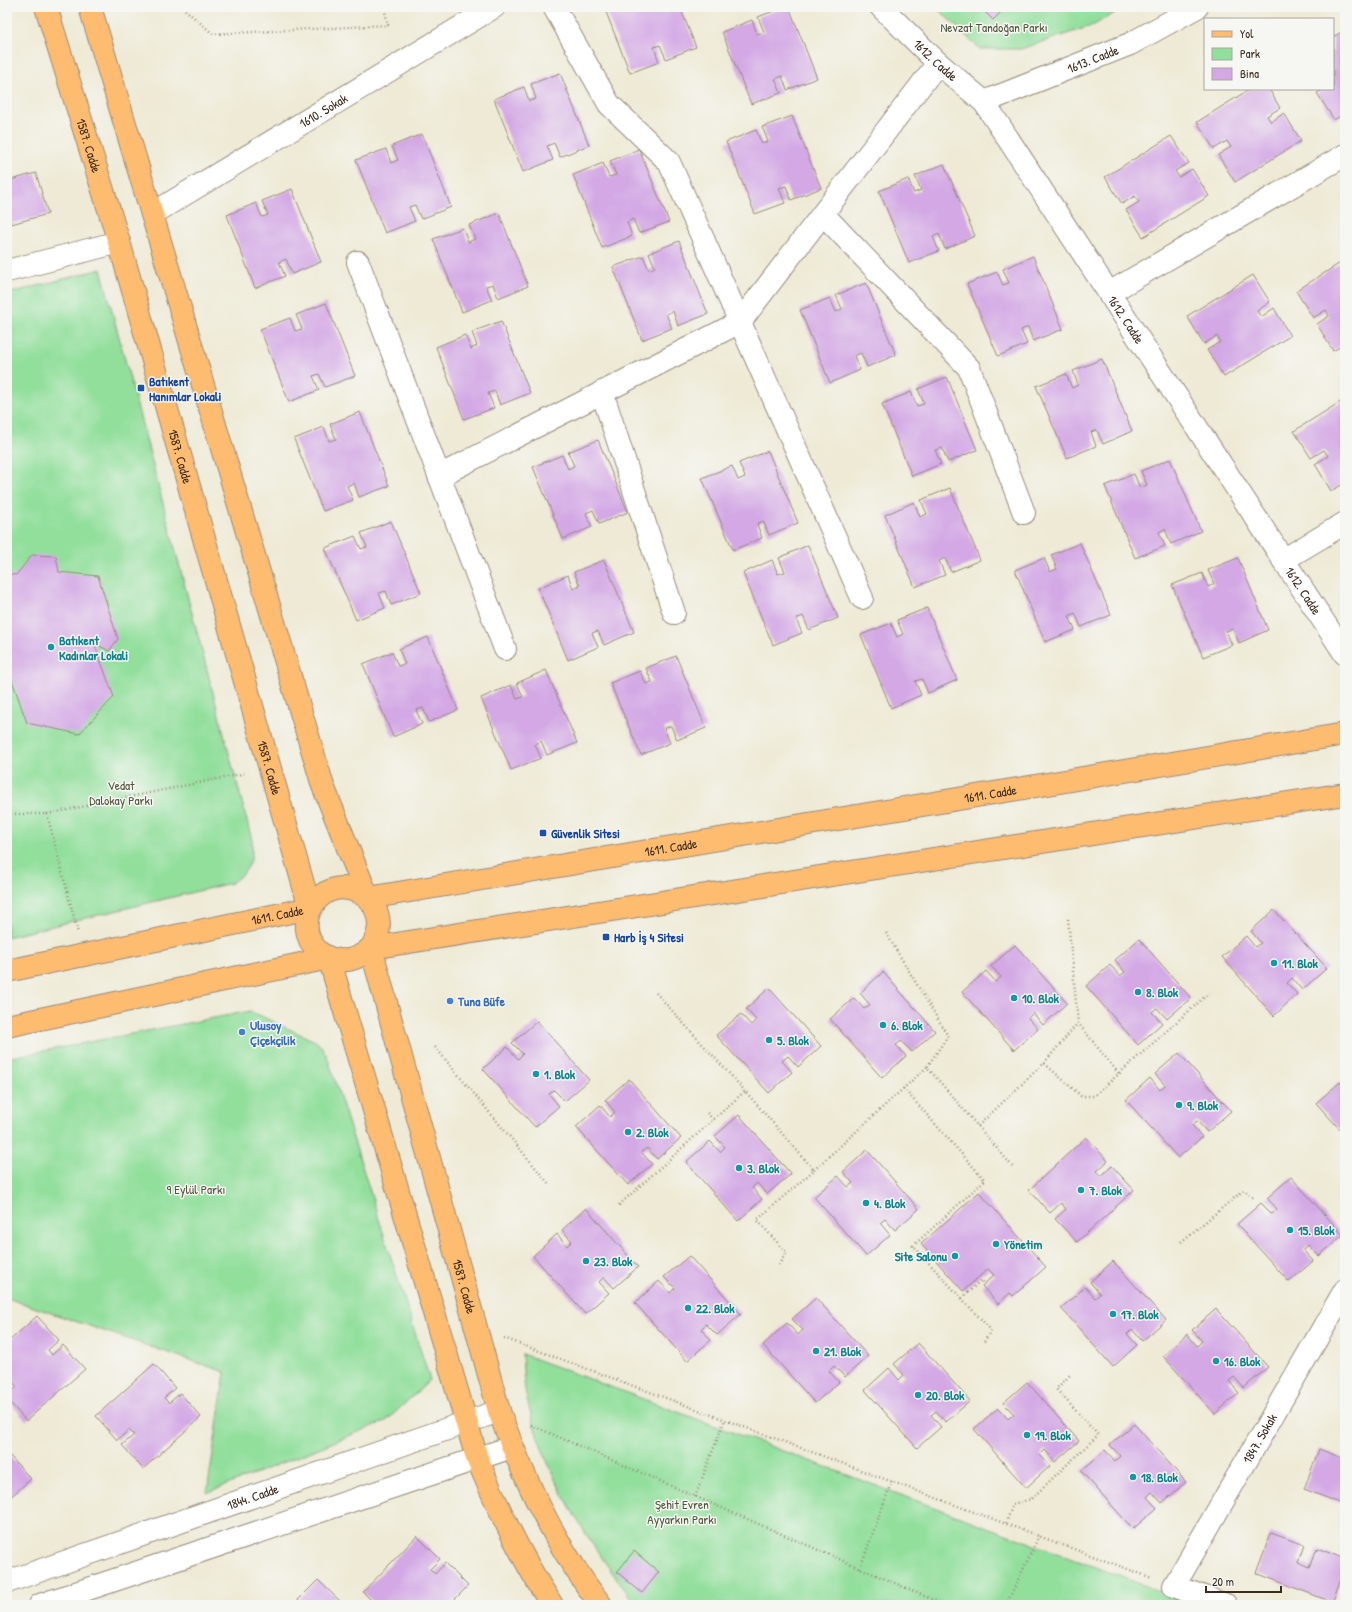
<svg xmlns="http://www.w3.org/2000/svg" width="1352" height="1612" viewBox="0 0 1352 1612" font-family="'Patrick Hand',sans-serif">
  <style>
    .green { fill: #92df9c; stroke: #66845d }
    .building { fill: #d3a8e5 }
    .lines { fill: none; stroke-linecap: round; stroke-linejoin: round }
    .minor-casing { stroke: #948a7a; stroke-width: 24 }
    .major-casing { stroke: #948a7a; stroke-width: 24 }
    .path { stroke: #948a7a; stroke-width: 2.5; stroke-dasharray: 1 3; stroke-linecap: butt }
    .minor { stroke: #fff; stroke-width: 22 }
    .major { stroke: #febc70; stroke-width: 22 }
    .transit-dot { fill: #1a4fb4; stroke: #f6f6f2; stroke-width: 1.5 }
    .culture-dot { fill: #0f9aa8; stroke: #f6f6f2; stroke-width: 1.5 }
    .shop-dot { fill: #3f7fe0; stroke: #f6f6f2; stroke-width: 1.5 }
    .labels { text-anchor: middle; stroke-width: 3; stroke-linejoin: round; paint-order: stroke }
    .park-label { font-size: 13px; fill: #51573e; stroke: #f6f6f2 }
    .street-label { font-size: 13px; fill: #3b2a1e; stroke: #f6f6f2 }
    .transit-label { font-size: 13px; font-weight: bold; fill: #164399; stroke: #f6f6f2; text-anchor: start }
    .culture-label { font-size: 13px; font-weight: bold; fill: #0d838f; stroke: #f6f6f2; text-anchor: start }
    .shop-label { font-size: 13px; font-weight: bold; fill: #366cbe; stroke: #f6f6f2; text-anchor: start }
  </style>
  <rect width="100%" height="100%" fill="#f6f6f2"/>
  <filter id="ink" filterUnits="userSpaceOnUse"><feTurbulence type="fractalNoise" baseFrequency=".025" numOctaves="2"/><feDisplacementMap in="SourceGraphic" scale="8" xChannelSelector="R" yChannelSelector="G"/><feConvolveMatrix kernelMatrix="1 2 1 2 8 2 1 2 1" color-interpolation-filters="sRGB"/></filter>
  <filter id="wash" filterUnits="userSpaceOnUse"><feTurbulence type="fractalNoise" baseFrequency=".012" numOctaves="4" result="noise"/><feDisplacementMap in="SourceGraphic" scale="16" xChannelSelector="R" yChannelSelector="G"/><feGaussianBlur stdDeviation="0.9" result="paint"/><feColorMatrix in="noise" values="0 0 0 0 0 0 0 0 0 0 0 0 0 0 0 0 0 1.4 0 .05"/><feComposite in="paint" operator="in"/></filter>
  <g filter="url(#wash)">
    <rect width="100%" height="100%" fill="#eeead5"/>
    <path class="green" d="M 936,7 L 1125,7 L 1094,25 L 1021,49 L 980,49 Z
      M 101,269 L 252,840 C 253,862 250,870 231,883 L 7,937 L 7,294 Z
      M 250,1011 L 315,1041 L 322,1047 L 327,1056 L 430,1380 L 386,1421 L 207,1493 L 225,1372 L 7,1298 L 7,1058 Z
      M 522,1354 L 1197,1605 L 637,1605 C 587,1541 541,1472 525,1390 C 523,1378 523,1366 522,1354 Z"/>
    <g id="blocks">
      <path class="building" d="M 604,7 L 680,7 L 696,47 L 666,59 L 660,45 L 654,47 L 659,62 L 630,73 Z
        M 784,7 L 789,7 L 817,78 L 787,90 L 782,76 L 775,79 L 781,93 L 751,104 L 722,32 L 752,20 L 757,34 L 764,32 L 758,17 Z
        M 980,7 L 1006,7 L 993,20 Z
        M 1345,30 L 1345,113 L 1334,120 L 1317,93 L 1324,89 L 1333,89 L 1333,37 Z
        M 560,73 L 589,145 L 560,157 L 554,143 L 547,146 L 553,160 L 523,172 L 494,99 L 524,87 L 529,101 L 536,99 L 531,84 Z
        M 1250,89 L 1269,89 L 1280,108 L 1267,116 L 1271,122 L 1284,113 L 1301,141 L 1235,182 L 1218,155 L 1231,147 L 1227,141 L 1214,149 L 1197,122 Z
        M 792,116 L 821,188 L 791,200 L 786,186 L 779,188 L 785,203 L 755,214 L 726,142 L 756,130 L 762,144 L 768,141 L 762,127 Z
        M 422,134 L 451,207 L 421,219 L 415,205 L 409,207 L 415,221 L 385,233 L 356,160 L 386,149 L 391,163 L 398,160 L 392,146 Z
        M 1171,136 L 1189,163 L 1175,171 L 1179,177 L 1192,169 L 1209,196 L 1143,237 L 1126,210 L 1139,202 L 1135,196 L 1122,204 L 1105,177 Z
        M 639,149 L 669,222 L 639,233 L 633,219 L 627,222 L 632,236 L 602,248 L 573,175 L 603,163 L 609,177 L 616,175 L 610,161 Z
        M 944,164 L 975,236 L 945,249 L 939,234 L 933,237 L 939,251 L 909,263 L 879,191 L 908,179 L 914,193 L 921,190 L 915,176 Z
        M 36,173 L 48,214 L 11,224 L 7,211 L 7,181 Z
        M 292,189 L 321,262 L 292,274 L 286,259 L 279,262 L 285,276 L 255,288 L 227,215 L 256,203 L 262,217 L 268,215 L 262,201 Z
        M 499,213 L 528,286 L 498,298 L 493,284 L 486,286 L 492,300 L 462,312 L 433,239 L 463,228 L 468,242 L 475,239 L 469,225 Z
        M 679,241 L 708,314 L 678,326 L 673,311 L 666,314 L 672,328 L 642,340 L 613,267 L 643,256 L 649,270 L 655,267 L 649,253 Z
        M 1033,256 L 1063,329 L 1033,341 L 1028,327 L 1021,330 L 1027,344 L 998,356 L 967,284 L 997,272 L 1003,285 L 1009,283 L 1003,269 Z
        M 1345,260 L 1345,344 L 1333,351 L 1317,324 L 1329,316 L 1326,310 L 1313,318 L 1296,291 Z
        M 1253,275 L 1270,302 L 1257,311 L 1261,317 L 1274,308 L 1290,336 L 1224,377 L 1207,350 L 1220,342 L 1217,336 L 1204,344 L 1187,316 Z
        M 866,283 L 896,355 L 867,367 L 861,353 L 854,356 L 860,370 L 830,383 L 800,310 L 830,298 L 836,312 L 842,309 L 836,295 Z
        M 326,303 L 355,376 L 325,387 L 319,374 L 313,376 L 319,390 L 289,402 L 260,329 L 290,318 L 295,331 L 302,329 L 296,315 Z
        M 501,321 L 530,393 L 500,405 L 495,391 L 488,393 L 494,408 L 464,419 L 436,347 L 465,335 L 471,349 L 477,346 L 472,332 Z
        M 1102,359 L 1132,431 L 1103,444 L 1097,430 L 1091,432 L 1096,446 L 1067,458 L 1036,386 L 1066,374 L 1072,388 L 1078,385 L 1073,371 Z
        M 947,377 L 977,450 L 948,462 L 942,448 L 935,450 L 941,464 L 912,476 L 882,404 L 911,392 L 917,406 L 924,404 L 918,389 Z
        M 1345,399 L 1345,483 L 1331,491 L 1315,464 L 1328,456 L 1324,450 L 1311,458 L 1294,431 Z
        M 360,412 L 389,486 L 359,497 L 354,483 L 347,486 L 353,500 L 323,511 L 294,439 L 324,427 L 329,441 L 336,439 L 330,424 Z
        M 598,440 L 628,512 L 599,524 L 593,510 L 586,513 L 592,527 L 563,539 L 533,467 L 562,455 L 568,469 L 574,466 L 568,452 Z
        M 768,451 L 798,523 L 769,535 L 763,521 L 757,524 L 762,538 L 733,550 L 702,478 L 732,466 L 738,480 L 745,477 L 739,463 Z
        M 1170,459 L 1201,531 L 1171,544 L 1165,529 L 1159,532 L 1165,546 L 1135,558 L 1105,486 L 1134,474 L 1140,488 L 1147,485 L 1141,471 Z
        M 950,488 L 980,560 L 951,572 L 945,558 L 939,561 L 945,575 L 915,587 L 885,515 L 914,502 L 920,517 L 927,514 L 921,500 Z
        M 391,521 L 421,593 L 391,605 L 386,591 L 379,593 L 385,608 L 356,620 L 325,548 L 355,536 L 361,549 L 367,547 L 361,533 Z
        M 1080,543 L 1111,615 L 1081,627 L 1075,613 L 1069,616 L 1075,630 L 1045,642 L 1015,570 L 1044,558 L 1050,572 L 1057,569 L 1051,555 Z
        M 808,545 L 838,618 L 809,630 L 803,616 L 796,619 L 802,633 L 773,645 L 743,573 L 772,560 L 778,574 L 785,572 L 779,558 Z
        M 32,555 L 56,556 L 59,572 L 98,576 L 118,639 L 109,651 L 94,643 L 114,697 L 79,734 L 27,723 L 7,666 L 7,574 L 16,575 Z
        M 1238,558 L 1268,630 L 1239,643 L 1233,629 L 1226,631 L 1232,645 L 1203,657 L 1172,585 L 1202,573 L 1208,587 L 1214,584 L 1208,570 Z
        M 604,560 L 634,632 L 604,645 L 598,631 L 592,633 L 598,647 L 568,660 L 538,588 L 568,575 L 573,589 L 580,586 L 574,572 Z
        M 927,608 L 957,680 L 928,693 L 922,679 L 915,681 L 921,695 L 891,708 L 861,635 L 891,623 L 897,637 L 903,634 L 897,620 Z
        M 428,637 L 458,710 L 429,722 L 423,708 L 416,710 L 422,724 L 393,737 L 363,664 L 392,652 L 398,666 L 405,664 L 399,649 Z
        M 676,656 L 706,728 L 677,740 L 671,726 L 664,728 L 670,743 L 641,755 L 610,683 L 640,671 L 646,684 L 652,682 L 646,668 Z
        M 546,670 L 577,743 L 547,755 L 541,741 L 535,744 L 541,758 L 511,770 L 481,698 L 511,685 L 517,699 L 523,697 L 517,683 Z
        M 1274,910 L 1327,968 L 1302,990 L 1292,978 L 1287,983 L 1297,994 L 1274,1016 L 1222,957 L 1246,936 L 1255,947 L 1261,943 L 1251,931 Z
        M 1139,939 L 1191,998 L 1167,1019 L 1157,1008 L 1152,1012 L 1162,1023 L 1138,1045 L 1086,986 L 1110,965 L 1120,976 L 1125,972 L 1115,960 Z
        M 1015,945 L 1067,1003 L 1043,1025 L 1033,1013 L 1028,1018 L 1038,1029 L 1014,1050 L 962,992 L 986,971 L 996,982 L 1001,977 L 991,966 Z
        M 883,972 L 935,1031 L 912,1052 L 901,1041 L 896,1045 L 906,1056 L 882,1078 L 830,1019 L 854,998 L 864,1009 L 870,1005 L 860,993 Z
        M 769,988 L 821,1046 L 798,1067 L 788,1056 L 782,1061 L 792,1072 L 769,1093 L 716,1035 L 741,1014 L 751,1025 L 756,1020 L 746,1009 Z
        M 537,1021 L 589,1080 L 565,1101 L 554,1090 L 549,1094 L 559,1106 L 535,1127 L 483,1069 L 507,1047 L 518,1059 L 523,1054 L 512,1043 Z
        M 1179,1053 L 1231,1111 L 1207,1132 L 1197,1121 L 1192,1125 L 1202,1137 L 1178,1158 L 1126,1100 L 1150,1078 L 1160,1090 L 1165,1085 L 1155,1074 Z
        M 629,1079 L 681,1138 L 657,1159 L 647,1148 L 641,1152 L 652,1164 L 628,1185 L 576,1127 L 600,1105 L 610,1117 L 615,1112 L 605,1100 Z
        M 1340,1082 L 1345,1088 L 1345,1135 L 1316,1103 Z
        M 739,1115 L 791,1174 L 767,1194 L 757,1183 L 752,1188 L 762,1199 L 738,1221 L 686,1162 L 710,1141 L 720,1152 L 725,1147 L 715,1136 Z
        M 1086,1137 L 1108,1161 L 1097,1171 L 1101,1176 L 1112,1166 L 1134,1190 L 1077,1242 L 1055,1219 L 1066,1209 L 1061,1203 L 1050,1213 L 1029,1190 Z
        M 867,1150 L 919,1209 L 895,1230 L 885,1219 L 880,1223 L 890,1235 L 866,1256 L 814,1197 L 838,1176 L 848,1187 L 853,1183 L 843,1172 Z
        M 1291,1177 L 1343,1235 L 1319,1256 L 1308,1245 L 1303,1250 L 1313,1261 L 1289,1282 L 1237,1224 L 1261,1203 L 1272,1214 L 1277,1209 L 1267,1198 Z
        M 979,1192 L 1046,1267 L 1013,1296 L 1010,1293 L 998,1304 L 982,1286 L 994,1275 L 988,1269 L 963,1291 L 921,1244 Z
        M 586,1208 L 638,1267 L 614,1288 L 604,1277 L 599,1282 L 609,1293 L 585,1314 L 533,1256 L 557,1234 L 567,1246 L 572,1241 L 562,1230 Z
        M 689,1256 L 741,1314 L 717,1335 L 706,1324 L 701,1329 L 711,1340 L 687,1361 L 635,1303 L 659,1281 L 670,1293 L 675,1288 L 664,1277 Z
        M 1113,1261 L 1166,1320 L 1142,1341 L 1132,1329 L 1127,1334 L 1137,1345 L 1113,1367 L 1061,1308 L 1085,1287 L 1095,1298 L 1100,1294 L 1090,1282 Z
        M 816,1298 L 868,1356 L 845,1377 L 834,1366 L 829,1371 L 839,1382 L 815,1403 L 763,1345 L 787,1323 L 798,1335 L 803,1330 L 792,1319 Z
        M 1216,1309 L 1268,1367 L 1244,1388 L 1234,1377 L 1229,1381 L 1239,1393 L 1215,1414 L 1163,1356 L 1187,1334 L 1197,1346 L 1202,1341 L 1192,1330 Z
        M 37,1316 L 59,1340 L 48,1350 L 52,1355 L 63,1345 L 85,1369 L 26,1421 L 7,1399 L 7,1395 L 17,1387 L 12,1381 L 7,1386 L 7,1343 Z
        M 918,1343 L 970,1401 L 946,1422 L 936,1411 L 931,1415 L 941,1427 L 917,1448 L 865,1390 L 889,1368 L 899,1380 L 904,1375 L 894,1364 Z
        M 154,1364 L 175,1388 L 164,1398 L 169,1403 L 180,1393 L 201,1417 L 143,1469 L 122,1445 L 134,1435 L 129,1430 L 117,1440 L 96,1416 Z
        M 1027,1382 L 1079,1441 L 1055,1462 L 1045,1450 L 1040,1455 L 1050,1466 L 1026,1488 L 974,1429 L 998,1408 L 1008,1419 L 1014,1414 L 1003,1403 Z
        M 1134,1424 L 1186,1482 L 1162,1503 L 1152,1492 L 1147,1497 L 1157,1508 L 1133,1529 L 1081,1471 L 1105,1450 L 1115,1461 L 1120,1456 L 1110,1445 Z
        M 1319,1449 L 1345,1459 L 1345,1505 L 1304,1489 Z
        M 9,1455 L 31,1479 L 7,1500 L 7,1457 Z
        M 1271,1533 L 1304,1545 L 1298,1562 L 1310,1567 L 1317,1548 L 1345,1559 L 1345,1569 L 1332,1602 L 1256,1573 Z
        M 417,1536 L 440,1559 L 430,1569 L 435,1574 L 445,1563 L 468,1586 L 449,1605 L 398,1605 L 396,1604 L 395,1605 L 376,1605 L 363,1592 Z
        M 634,1551 L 659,1572 L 642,1593 L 617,1572 Z
        M 318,1580 L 341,1602 L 338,1605 L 293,1605 Z"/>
    </g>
  </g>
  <g filter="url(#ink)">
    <use href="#blocks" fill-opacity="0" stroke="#948a7a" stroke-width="1"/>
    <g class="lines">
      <g class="minor-casing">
        <g id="minor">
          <path d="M 554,7 L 609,104 L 669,162 L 862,598"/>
          <path id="s1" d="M 881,7 L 938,63 L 984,102 L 1345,654"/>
          <path id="s2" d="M 984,102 L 1130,44 L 1197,7"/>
          <path id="s3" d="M 152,214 L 494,7"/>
          <path d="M 823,214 L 969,368 L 1024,513"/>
          <path d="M 358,262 L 505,649"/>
          <path d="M 7,271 L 119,242"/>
          <path d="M 1109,293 L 1345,155"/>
          <path d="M 602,392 L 674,613"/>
          <path d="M 439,476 L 740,322 L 938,63"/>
          <path d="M 1283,560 L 1345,523"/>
          <path id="s4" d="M 7,1582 L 499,1411"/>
          <path d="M 40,1605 L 512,1447"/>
          <path id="s5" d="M 1226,1605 L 1174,1586 L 1345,1290"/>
        </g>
      </g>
      <g class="major-casing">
        <g id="major">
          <path id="s6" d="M 46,7 L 119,242 L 310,908"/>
          <path d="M 90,7 L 323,786 L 368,898"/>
          <path id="s7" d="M 368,898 L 1345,734"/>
          <path id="s8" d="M 371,948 L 499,1411 C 524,1480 556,1547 601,1605"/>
          <path d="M 329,958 L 477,1458 C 498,1509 522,1559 552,1605"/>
          <path d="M 329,958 C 326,956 321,954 319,952 C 288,924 321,874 358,892 C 366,896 372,900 375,908 C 382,923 379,935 371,948"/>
          <path id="s9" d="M 7,971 L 310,908"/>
          <path d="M 7,1026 L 329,958 C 346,963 357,960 371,948 L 1345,794"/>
        </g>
      </g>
      <path class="path" d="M 182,7 L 213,34 L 388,25 L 384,7
        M 7,814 L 47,814 L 246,773
        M 47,814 L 78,933
        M 1068,919 L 1078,1023 L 1119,1074
        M 886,933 L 948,1036 L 927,1067 L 1013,1167
        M 656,993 L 745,1091
        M 435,1047 L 549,1184
        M 1044,1063 L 1078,1023
        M 903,1088 L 985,1180 L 913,1246 L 991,1330 L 984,1342
        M 707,1113 L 713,1119
        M 978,1126 L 1044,1063 L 1081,1096 L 1094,1096 L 1209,993
        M 814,1170 L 927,1067
        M 619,1205 L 745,1091 L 814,1170 L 757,1220 L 786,1252 L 779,1265
        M 1181,1242 L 1244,1190 L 1253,1198
        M 962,1298 L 981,1280 L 984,1284
        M 504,1338 L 1152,1578
        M 531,1425 L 945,1605
        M 695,1497 L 725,1419
        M 1006,1523 L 1013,1504 L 1031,1499 L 1098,1435 L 1056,1389 L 1070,1375
        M 860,1568 L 892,1481
        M 1006,1605 L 1039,1536"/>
      <use href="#minor" class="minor"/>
      <use href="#major" class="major"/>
    </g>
  </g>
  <g class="transit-dot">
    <rect x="137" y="384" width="8" height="8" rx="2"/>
    <rect x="539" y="829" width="8" height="8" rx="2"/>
    <rect x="602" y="933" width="8" height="8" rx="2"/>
  </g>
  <g class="culture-dot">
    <circle cx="51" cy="647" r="4"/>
    <circle cx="1274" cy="963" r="4"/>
    <circle cx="1138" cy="992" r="4"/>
    <circle cx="1014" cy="998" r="4"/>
    <circle cx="883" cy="1025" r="4"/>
    <circle cx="769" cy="1040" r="4"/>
    <circle cx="536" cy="1074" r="4"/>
    <circle cx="1179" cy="1105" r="4"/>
    <circle cx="628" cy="1132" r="4"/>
    <circle cx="739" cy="1168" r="4"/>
    <circle cx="1081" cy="1190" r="4"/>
    <circle cx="866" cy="1203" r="4"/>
    <circle cx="1290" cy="1230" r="4"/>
    <circle cx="996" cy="1244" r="4"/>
    <circle cx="955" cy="1256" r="4"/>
    <circle cx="586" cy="1261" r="4"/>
    <circle cx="688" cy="1308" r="4"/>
    <circle cx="1113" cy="1314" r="4"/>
    <circle cx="816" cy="1351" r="4"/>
    <circle cx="1216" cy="1361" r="4"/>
    <circle cx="918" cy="1395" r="4"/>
    <circle cx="1027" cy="1435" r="4"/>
    <circle cx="1133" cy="1477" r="4"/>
  </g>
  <g class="shop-dot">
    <circle cx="450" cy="1001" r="4"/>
    <circle cx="242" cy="1032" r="4"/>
  </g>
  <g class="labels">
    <g class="park-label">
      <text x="994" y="32">Nevzat Tandoğan Parkı</text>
      <text x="121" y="790">Vedat<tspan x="121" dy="15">Dalokay Parkı</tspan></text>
      <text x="196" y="1194">9 Eylül Parkı</text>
      <text x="682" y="1509">Şehit Evren<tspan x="682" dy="15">Ayyarkın Parkı</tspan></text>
    </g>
    <g class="street-label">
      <text dy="5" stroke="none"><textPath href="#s1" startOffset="76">1612. Cadde</textPath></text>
      <text dy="5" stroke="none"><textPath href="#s2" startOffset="117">1613. Cadde</textPath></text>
      <text dy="5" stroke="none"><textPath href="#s3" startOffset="200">1610. Sokak</textPath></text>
      <text dy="5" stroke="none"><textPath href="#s6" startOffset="145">1587. Cadde</textPath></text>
      <text dy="5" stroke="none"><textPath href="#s1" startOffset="400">1612. Cadde</textPath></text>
      <text dy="5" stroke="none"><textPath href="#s6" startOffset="469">1587. Cadde</textPath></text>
      <text dy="5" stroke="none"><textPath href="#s1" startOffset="724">1612. Cadde</textPath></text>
      <text dy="5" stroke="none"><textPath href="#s6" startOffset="793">1587. Cadde</textPath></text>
      <text dy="5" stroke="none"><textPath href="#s7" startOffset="631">1611. Cadde</textPath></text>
      <text dy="5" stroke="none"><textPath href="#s7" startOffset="307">1611. Cadde</textPath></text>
      <text dy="5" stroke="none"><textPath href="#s9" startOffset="276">1611. Cadde</textPath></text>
      <text dy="5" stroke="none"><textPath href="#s8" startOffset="351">1587. Cadde</textPath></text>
      <text dy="5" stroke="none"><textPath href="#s5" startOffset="226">1847. Sokak</textPath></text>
      <text dy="5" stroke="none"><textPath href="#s4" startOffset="260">1844. Cadde</textPath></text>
    </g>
    <g class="transit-label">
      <text x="149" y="386">Batıkent<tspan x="149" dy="15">Hanımlar Lokali</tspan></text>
      <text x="551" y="838">Güvenlik Sitesi</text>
      <text x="614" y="942">Harb İş 4 Sitesi</text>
    </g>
    <g class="culture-label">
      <text x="59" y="645">Batıkent<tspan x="59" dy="15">Kadınlar Lokali</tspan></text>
      <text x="1282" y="968">11. Blok</text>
      <text x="1146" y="997">8. Blok</text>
      <text x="1022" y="1003">10. Blok</text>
      <text x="891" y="1030">6. Blok</text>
      <text x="777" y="1045">5. Blok</text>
      <text x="544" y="1079">1. Blok</text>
      <text x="1187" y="1110">9. Blok</text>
      <text x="636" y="1137">2. Blok</text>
      <text x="747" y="1173">3. Blok</text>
      <text x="1089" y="1195">7. Blok</text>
      <text x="874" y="1208">4. Blok</text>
      <text x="1298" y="1235">15. Blok</text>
      <text x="1004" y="1249">Yönetim</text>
      <text x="947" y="1261" text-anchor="end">Site Salonu</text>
      <text x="594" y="1266">23. Blok</text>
      <text x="696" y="1313">22. Blok</text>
      <text x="1121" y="1319">17. Blok</text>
      <text x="824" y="1356">21. Blok</text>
      <text x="1224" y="1366">16. Blok</text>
      <text x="926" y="1400">20. Blok</text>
      <text x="1035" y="1440">19. Blok</text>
      <text x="1141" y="1482">18. Blok</text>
    </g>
    <g class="shop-label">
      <text x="458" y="1006">Tuna Büfe</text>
      <text x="250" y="1030">Ulusoy<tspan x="250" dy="15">Çiçekçilik</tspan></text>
    </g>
  </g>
  <rect width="1352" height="1612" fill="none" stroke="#f6f6f2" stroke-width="24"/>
  <rect x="1204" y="18" width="130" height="72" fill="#f6f6f2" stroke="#aba49d"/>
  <rect x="1212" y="31" width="20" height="6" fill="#febc70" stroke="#aba49d"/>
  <text x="1240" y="38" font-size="12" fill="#3b2a1e">Yol</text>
  <rect x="1212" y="48" width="20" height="12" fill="#92df9c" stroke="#aba49d"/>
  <text x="1240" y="58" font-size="12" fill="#3b2a1e">Park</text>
  <rect x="1212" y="68" width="20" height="12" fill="#d3a8e5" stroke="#aba49d"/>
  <text x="1240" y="78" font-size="12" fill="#3b2a1e">Bina</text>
  <path d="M1206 1586v6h75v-6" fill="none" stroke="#3b2a1e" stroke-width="2"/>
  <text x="1212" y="1586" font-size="12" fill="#3b2a1e" stroke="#f6f6f2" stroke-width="3" paint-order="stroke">20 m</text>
</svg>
